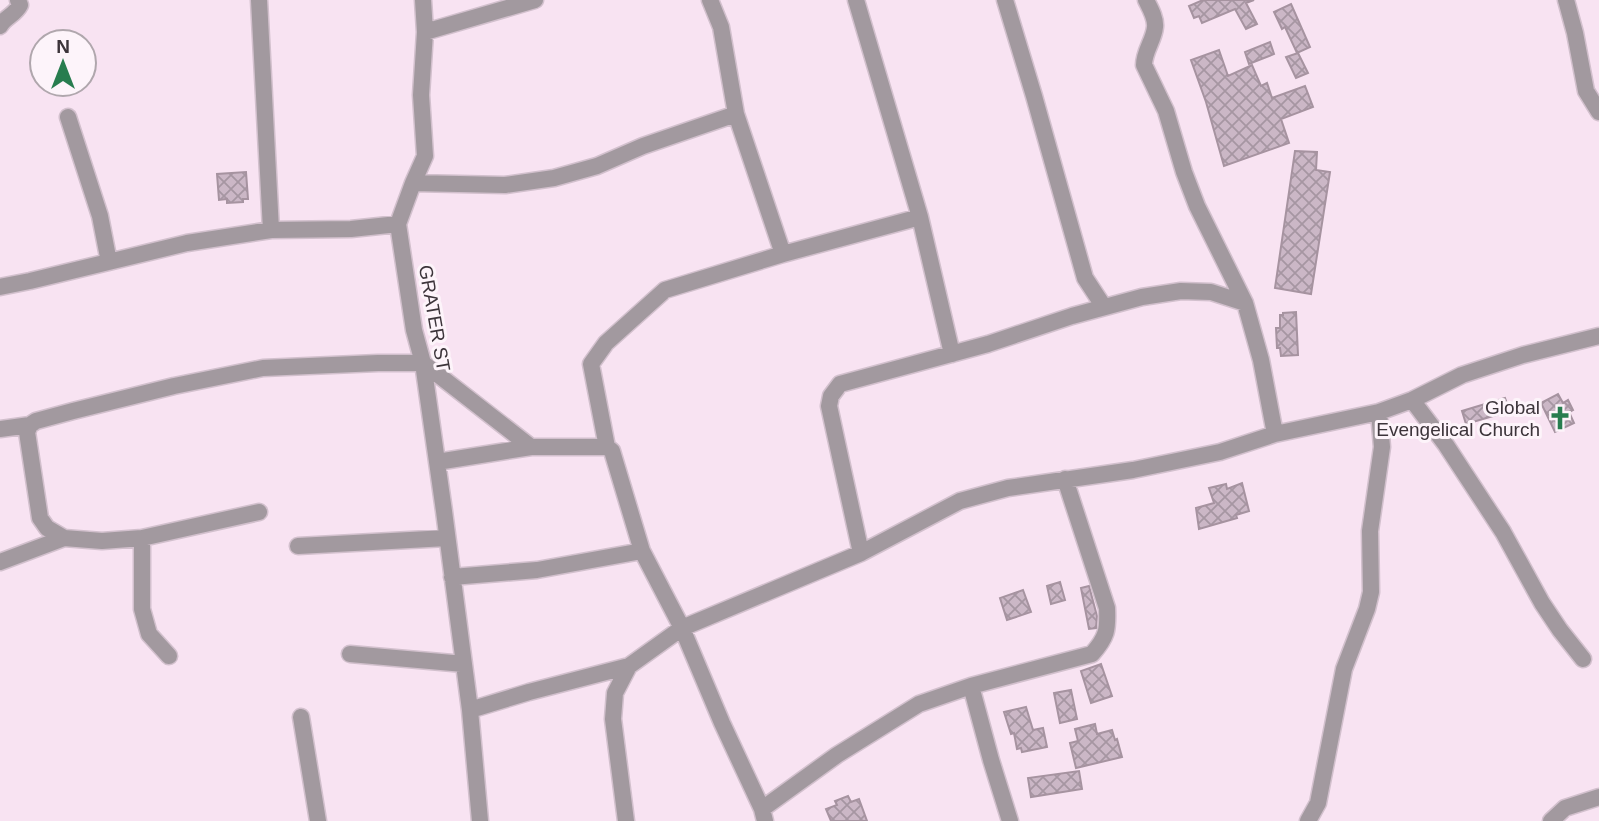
<svg xmlns="http://www.w3.org/2000/svg" width="1599" height="821" viewBox="0 0 1599 821" font-family="Arial,sans-serif">
  <style>
    .building { fill: url(#building-cross-hatch); stroke: #a693a0; stroke-width: 2 }
    .lines { fill: none; stroke-linecap: round; stroke-linejoin: round }
    .minor-casing { stroke: #d2c0cd; stroke-width: 19 }
    .minor { stroke: #a2999f; stroke-width: 16 }
    .labels { text-anchor: middle; stroke-width: 6; stroke-linejoin: round; paint-order: stroke }
    .street-label { font-size: 19px; fill: #3c343a; stroke: #fdf4fa }
    .poi-label { font-size: 19px; fill: #3c343a; stroke: #fdf4fa; text-anchor: end }
  </style>
  <defs>
    <pattern id="building-cross-hatch" width="8" height="8" patternUnits="userSpaceOnUse" patternTransform="scale(1.75)"><rect width="8" height="8" fill="#cbb7c6"/><path d="M0 0l8 8M0 8l8-8" fill="none" stroke="#a696a2"/></pattern>
  </defs>
  <rect width="100%" height="100%" fill="#f8e3f2"/>
  <path class="building" d="M 1203,0 L 1254,0 L 1246,3 L 1257,24 L 1246,29 L 1235,9 L 1202,23 L 1199,16 L 1194,18 L 1189,6 Z
    M 1291,4 L 1310,47 L 1297,53 L 1285,27 L 1282,29 L 1274,12 Z
    M 1270,42 L 1274,54 L 1249,64 L 1245,52 Z
    M 1219,50 L 1228,76 L 1252,65 L 1261,86 L 1267,83 L 1272,98 L 1305,86 L 1313,107 L 1281,119 L 1289,143 L 1224,166 L 1206,102 L 1191,60 Z
    M 1298,53 L 1308,73 L 1296,78 L 1286,57 Z
    M 1295,151 L 1317,152 L 1316,170 L 1330,172 L 1311,294 L 1275,288 Z
    M 246,172 L 248,199 L 243,199 L 243,202 L 227,203 L 227,199 L 219,200 L 217,174 Z
    M 1296,312 L 1298,355 L 1281,356 L 1280,348 L 1277,348 L 1276,328 L 1280,328 L 1280,315 L 1283,315 L 1283,313 Z
    M 1558,394 L 1563,403 L 1568,400 L 1573,410 L 1569,412 L 1574,423 L 1555,432 L 1541,403 Z
    M 1505,398 L 1510,411 L 1466,424 L 1462,411 Z
    M 1242,483 L 1249,511 L 1236,515 L 1237,518 L 1199,529 L 1196,508 L 1214,503 L 1209,488 L 1226,484 L 1227,489 Z
    M 1060,582 L 1065,600 L 1051,604 L 1047,586 Z
    M 1089,586 L 1097,616 L 1096,628 L 1089,629 L 1081,588 Z
    M 1023,590 L 1031,612 L 1007,620 L 1000,598 Z
    M 1101,664 L 1112,696 L 1091,703 L 1081,671 Z
    M 1071,690 L 1077,719 L 1060,723 L 1054,693 Z
    M 1026,707 L 1033,730 L 1043,728 L 1047,747 L 1022,752 L 1021,748 L 1017,749 L 1014,733 L 1011,734 L 1004,712 Z
    M 1095,724 L 1097,734 L 1112,730 L 1115,740 L 1117,739 L 1122,757 L 1076,768 L 1070,743 L 1078,741 L 1075,729 Z
    M 1079,771 L 1082,789 L 1031,797 L 1028,778 Z
    M 848,796 L 851,802 L 859,799 L 867,821 L 831,821 L 826,809 L 837,805 L 835,801 Z"/>
  <g class="lines">
    <g class="minor-casing">
      <path id="minor" d="M 259,0 L 271,230
        M 710,0 L 721,27 L 736,114 L 783,254
        M 856,0 L 920,217 L 952,354
        M 1005,0 L 1034,96 L 1085,278 L 1104,307
        M 1146,0 C 1150,8 1156,18 1155,27 C 1154,40 1144,51 1144,65 L 1166,111 L 1184,172 L 1197,206 L 1245,303 L 1261,360 L 1275,434
        M 1566,0 L 1575,33 L 1586,91 L 1599,112
        M 0,26 C 5,17 15,15 20,5 L 18,0
        M 425,32 L 535,0
        M 68,117 L 100,216 L 109,262
        M 413,183 L 425,156 L 421,95 L 425,32 L 423,0
        M 398,224 L 413,183 L 505,185 L 554,178 L 597,166 L 643,146 L 736,114
        M 0,287 L 30,281 L 187,243 L 271,230 L 351,229 L 398,224 L 414,330 L 423,363 L 444,511 L 470,710 L 480,821
        M 1412,400 L 1446,445 L 1503,532 L 1542,603 L 1560,630 L 1583,659
        M 30,425 L 27,432 L 40,518 L 47,528 L 64,538 L 102,541 L 142,538 L 259,512
        M 0,429 L 30,425 L 36,421 L 73,411 L 174,386 L 263,368 L 378,363 L 423,363 L 531,447 L 607,447 L 612,451 L 642,551 L 682,628 L 722,723 L 762,809 L 765,821
        M 607,447 L 591,364 L 606,343 L 665,290 L 783,254 L 920,217
        M 437,462 L 531,447
        M 142,538 L 142,609 L 149,634 L 169,656
        M 298,546 L 447,538
        M 861,553 L 829,406 L 831,396 L 840,384 L 988,344 L 1072,316 L 1142,297 L 1181,291 L 1211,292 L 1245,303
        M 0,562 L 64,538
        M 452,577 L 537,570 L 642,551
        M 350,654 L 464,664
        M 971,686 L 991,760 L 1010,821
        M 470,710 L 529,692 L 629,666 L 682,628 L 861,553 L 960,501 L 1008,488 L 1133,470 L 1220,452 L 1275,434 L 1379,412 L 1412,400 L 1462,375 L 1523,355 L 1599,336
        M 301,717 L 318,821
        M 762,809 L 837,755 L 919,704 L 971,686 L 1092,654 C 1107,637 1108,630 1107,608 L 1065,479
        M 626,821 L 613,719 L 615,693 L 629,666
        M 1308,821 L 1318,803 L 1344,669 L 1367,609 L 1371,592 L 1370,531 L 1382,447 L 1379,412
        M 1551,821 L 1565,808 L 1599,797"/>
    </g>
    <use href="#minor" class="minor"/>
  </g>
  <defs>
    <g id="church-bare" transform="scale(1.89)"><path d="M-1.2-6h2.4v3.5h3.3v2.4h-3.3V6h-2.4V-.1h-3.3v-2.4h3.3Z" fill="#287d4f" stroke="#fdf4fa" stroke-width="2.5" paint-order="stroke"/></g>
  </defs>
  <g fill-rule="evenodd">
    <use href="#church-bare" x="1560" y="418"/>
  </g>
  <g class="labels">
    <g class="street-label">
      <text transform="translate(435 318) rotate(80)" y="7">GRATER ST</text>
    </g>
    <g class="poi-label">
      <text x="1540" y="414">Global<tspan x="1540" dy="22">Evengelical Church</tspan></text>
    </g>
  </g>
  <g transform="translate(63 63)"><circle r="33" fill="#fdf4fa" stroke="#b0a7ad" stroke-width="2"/>
  <path d="M0-5L12 26L0 18L-12 26Z" fill="#287d4f"/>
  <text y="-10" font-size="19" font-weight="bold" text-anchor="middle" fill="#3c343a">N</text>
  </g>
</svg>
